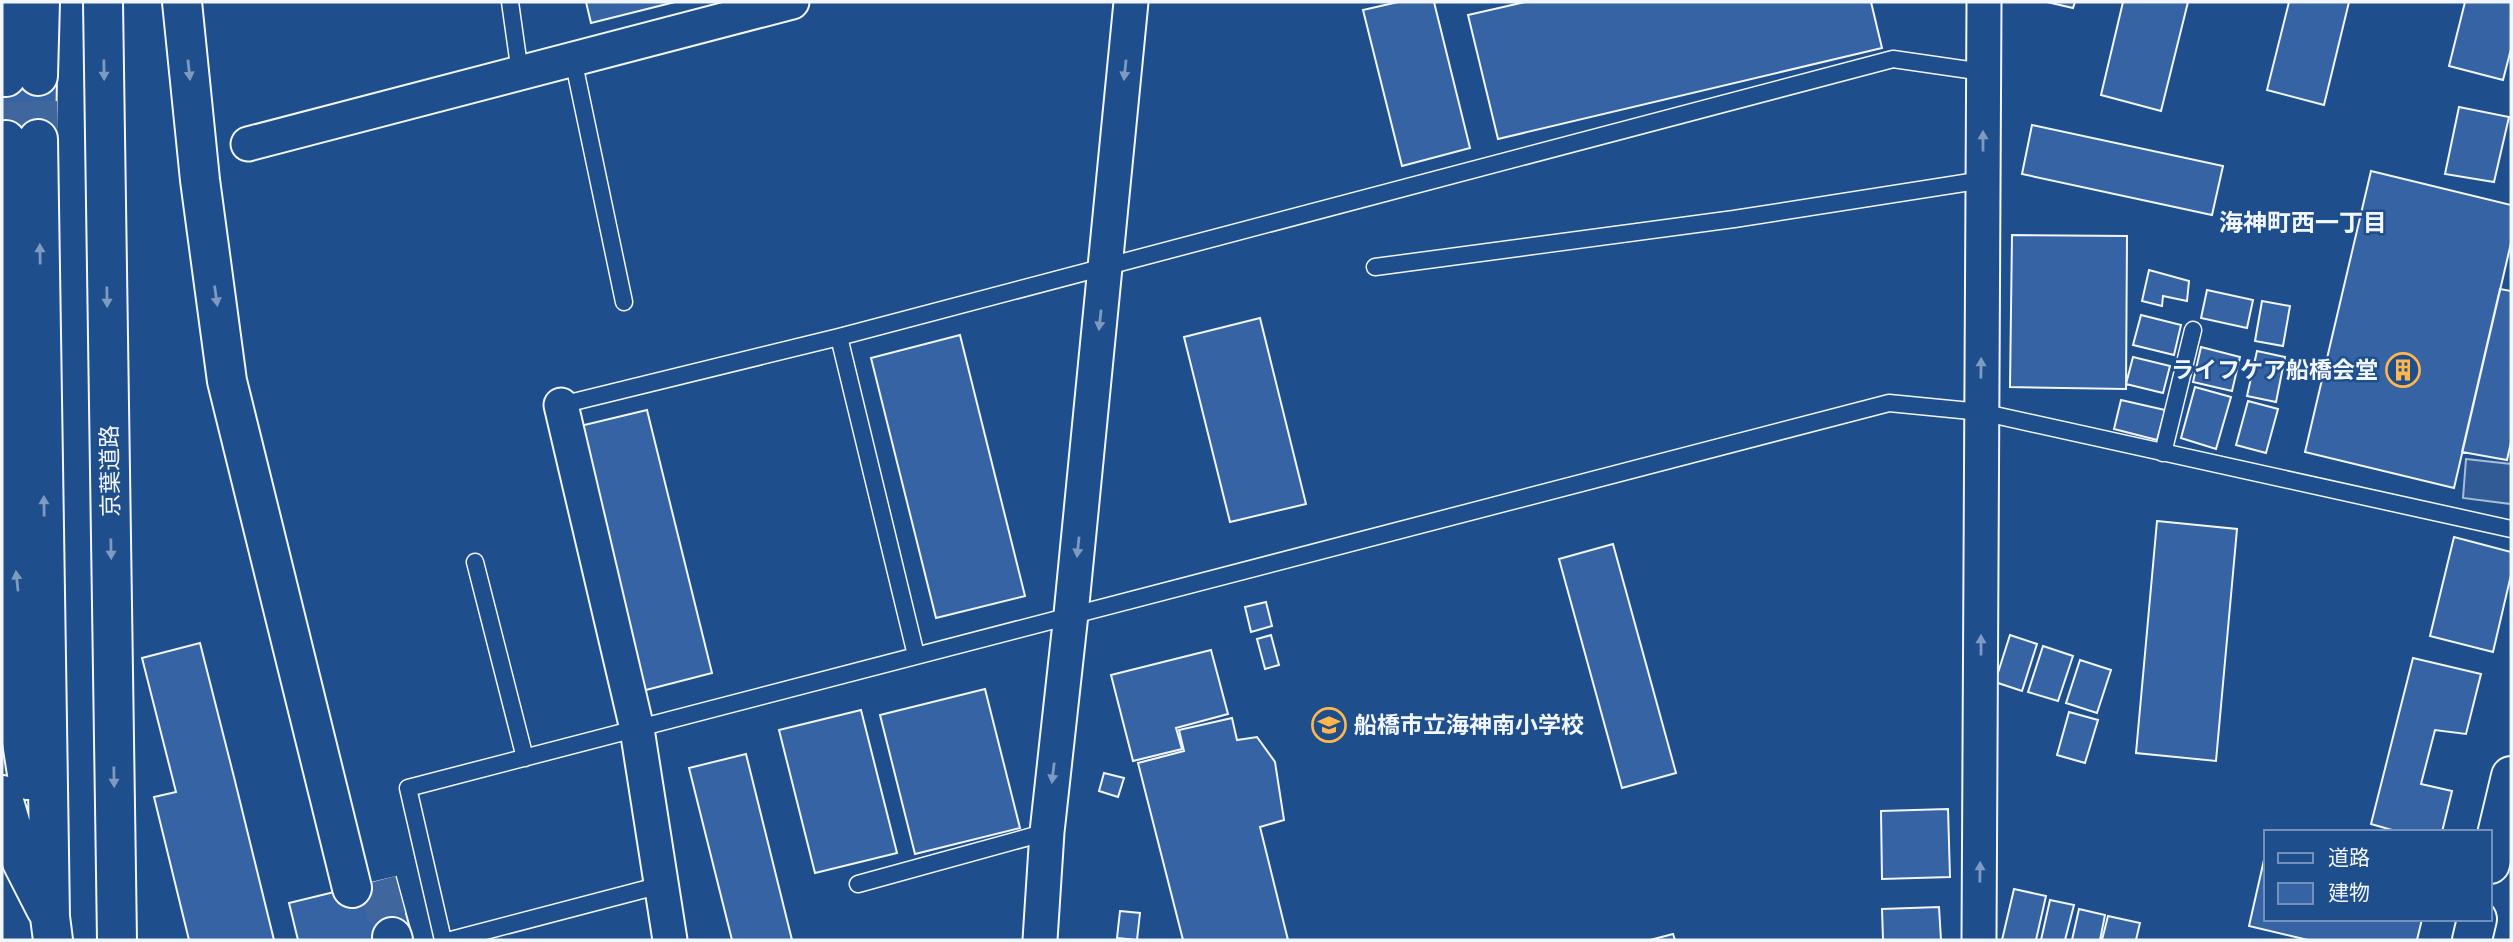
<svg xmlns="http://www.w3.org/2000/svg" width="2513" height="942" viewBox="0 0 2513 942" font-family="'Asap Condensed','Noto Sans JP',sans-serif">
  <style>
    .built { fill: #305b95; stroke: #a8bbd7; stroke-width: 2 }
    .building { fill: #3563a3; stroke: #f2f6ff; stroke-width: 2 }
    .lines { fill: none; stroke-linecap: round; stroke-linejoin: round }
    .motorway-tunnel { stroke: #3f679d; stroke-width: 38; stroke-dasharray: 38 19; stroke-linecap: butt }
    .service-casing { stroke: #f2f6ff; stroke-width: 19 }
    .minor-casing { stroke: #f2f6ff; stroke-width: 37 }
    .tertiary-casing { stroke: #f2f6ff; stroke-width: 42 }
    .motorway-casing { stroke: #f2f6ff; stroke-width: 42 }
    .service { stroke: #1f4e8c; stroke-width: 16 }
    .minor { stroke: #1f4e8c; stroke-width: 33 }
    .tertiary { stroke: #1f4e8c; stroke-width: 38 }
    .motorway { stroke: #1f4e8c; stroke-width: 38 }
    .oneway { fill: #7e9ac0 }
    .labels { text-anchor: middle; stroke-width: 5; stroke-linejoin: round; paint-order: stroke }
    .poi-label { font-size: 23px; font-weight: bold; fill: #f2f6ff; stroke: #1f4e8c; text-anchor: end }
    .street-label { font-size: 23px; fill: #f2f6ff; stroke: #1f4e8c }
    .neighbourhood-label { font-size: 24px; font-weight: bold; fill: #f2f6ff; stroke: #1f4e8c }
  </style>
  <rect width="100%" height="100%" fill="#1f4e8c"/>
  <path class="built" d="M 2466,459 L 2511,464 L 2511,504 L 2463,498 Z"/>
  <path class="building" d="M 586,2 L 675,2 L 591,23 Z
    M 1398,2 L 1434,2 L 1470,148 L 1402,166 L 1363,10 Z
    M 1525,2 L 1871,2 L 1882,48 L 1498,139 L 1468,15 Z
    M 2047,2 L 2075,2 L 2073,8 Z
    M 2123,2 L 2188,2 L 2161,111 L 2101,95 Z
    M 2289,2 L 2349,2 L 2324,105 L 2267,90 Z
    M 2465,2 L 2511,2 L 2511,49 L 2503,80 L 2449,66 Z
    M 57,76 L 56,138 L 2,140 L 2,77 Z
    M 2459,107 L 2509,117 L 2494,182 L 2445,174 Z
    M 2032,125 L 2223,166 L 2212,215 L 2022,174 Z
    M 2371,171 L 2511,205 L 2511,243 L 2454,488 L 2305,452 Z
    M 2012,235 L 2127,236 L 2126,389 L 2010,387 Z
    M 2149,270 L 2189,281 L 2187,301 L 2163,296 L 2162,306 L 2142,301 Z
    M 2500,289 L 2511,291 L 2511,442 L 2507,460 L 2462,452 Z
    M 2207,290 L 2253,300 L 2247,328 L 2201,318 Z
    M 2262,301 L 2290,306 L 2283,346 L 2255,341 Z
    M 2141,315 L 2181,325 L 2174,355 L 2133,345 Z
    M 1260,318 L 1306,504 L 1230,522 L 1184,337 Z
    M 960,335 L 1025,596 L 936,618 L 871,358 Z
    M 2201,347 L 2240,357 L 2232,391 L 2193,382 Z
    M 2257,351 L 2285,357 L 2276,402 L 2247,396 Z
    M 2133,357 L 2170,366 L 2163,393 L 2126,384 Z
    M 2195,387 L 2231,397 L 2216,449 L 2181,438 Z
    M 2121,400 L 2165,410 L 2157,440 L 2114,429 Z
    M 2248,401 L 2278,409 L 2266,453 L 2236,445 Z
    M 647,410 L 712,673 L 642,691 L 576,427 Z
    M 2157,521 L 2237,529 L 2216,761 L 2136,753 Z
    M 2454,537 L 2511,552 L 2511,575 L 2493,652 L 2430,636 Z
    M 1613,544 L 1676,773 L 1622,788 L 1559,559 Z
    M 1266,602 L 1272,626 L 1251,632 L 1245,607 Z
    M 1271,635 L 1279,665 L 1265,669 L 1257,639 Z
    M 2010,635 L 2037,644 L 2022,691 L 1995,682 Z
    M 200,643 L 234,777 L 274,940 L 189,940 L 154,797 L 176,792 L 142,658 Z
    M 2043,646 L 2073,656 L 2058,701 L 2028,692 Z
    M 1211,650 L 1228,714 L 1176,728 L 1182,749 L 1133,761 L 1111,675 Z
    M 2413,658 L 2481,674 L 2466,734 L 2435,730 L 2421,784 L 2452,791 L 2442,832 L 2399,832 L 2371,824 Z
    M 2080,660 L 2111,670 L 2097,713 L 2066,703 Z
    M 985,689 L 1020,828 L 915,854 L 880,715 Z
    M 861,710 L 897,853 L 815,873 L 779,730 Z
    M 2069,712 L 2098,720 L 2085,763 L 2057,755 Z
    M 1232,718 L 1237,740 L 1257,737 L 1275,762 L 1284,820 L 1260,827 L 1288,940 L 1183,940 L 1138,763 L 1184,751 L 1179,730 Z
    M 746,754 L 792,940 L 732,940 L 689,768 Z
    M 1104,773 L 1124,778 L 1118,797 L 1099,791 Z
    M 1948,809 L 1950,877 L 1882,879 L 1881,811 Z
    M 2266,851 L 2266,919 L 2422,919 L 2417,940 L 2308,940 L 2249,926 Z
    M 396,877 L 411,932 L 380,940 L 298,940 L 289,903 Z
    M 2014,889 L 2046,896 L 2036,940 L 2002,940 Z
    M 2050,900 L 2074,905 L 2065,940 L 2041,940 Z
    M 1939,907 L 1941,940 L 1883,940 L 1882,909 Z
    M 2079,909 L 2105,915 L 2100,940 L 2072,940 Z
    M 1120,911 L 1140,913 L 1137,940 L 1117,938 Z
    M 2108,916 L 2140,923 L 2136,940 L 2102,940 Z
    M 1673,934 L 1675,940 L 1650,940 Z"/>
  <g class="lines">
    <path class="motorway-tunnel" d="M 38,139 L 38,76
      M 6,140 L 6,77
      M 377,881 L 392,937"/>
    <g class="service-casing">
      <path id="service" d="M 510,2 L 520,73
        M 573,59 L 624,302
        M 1375,267 L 1734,219 L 1983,180
        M 839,337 L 916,655
        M 561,405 L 839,337 L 1893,59 L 1983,72
        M 2163,453 L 2193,330
        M 475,562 L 525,758
        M 858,884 L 1047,832
        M 443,940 L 408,788 L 1889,403 L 1981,412 L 2511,529
        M 451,940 L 661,885"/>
    </g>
    <g class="minor-casing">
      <path id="minor" d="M 248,144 L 792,2
        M 561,405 L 637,729 L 670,940
        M 1040,940 L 1047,832 L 1071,614 L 1131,2
        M 1979,940 L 1984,2"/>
    </g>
    <g class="tertiary-casing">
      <path id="tertiary" d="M 2490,864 L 2511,776
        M 2472,940 L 2477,919"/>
    </g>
    <g class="motorway-casing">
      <path id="motorway" d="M 103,2 L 117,940
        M 182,2 L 200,180 L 227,381 L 352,888
        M 38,76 L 40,2
        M 6,77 L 7,2
        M 38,139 L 50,917 L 53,940
        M 6,140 L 10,511 L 24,650
        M 3,622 L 28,780
        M 2,795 L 22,862 L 46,909
        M 392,937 L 393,940"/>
    </g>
    <use href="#service" class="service"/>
    <use href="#minor" class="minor"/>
    <use href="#tertiary" class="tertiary"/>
    <use href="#motorway" class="motorway"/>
  </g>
  <defs><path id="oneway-solid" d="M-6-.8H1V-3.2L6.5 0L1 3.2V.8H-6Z" transform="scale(1.75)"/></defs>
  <g class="oneway">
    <use href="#oneway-solid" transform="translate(104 70) rotate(89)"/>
    <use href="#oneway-solid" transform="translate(189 70) rotate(84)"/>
    <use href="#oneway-solid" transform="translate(1125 70) rotate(96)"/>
    <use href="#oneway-solid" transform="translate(1983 141) rotate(-90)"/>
    <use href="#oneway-solid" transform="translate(40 254) rotate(-91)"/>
    <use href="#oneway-solid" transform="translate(216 296) rotate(82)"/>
    <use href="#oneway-solid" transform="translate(107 297) rotate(89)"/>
    <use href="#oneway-solid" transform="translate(1100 320) rotate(96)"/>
    <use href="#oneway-solid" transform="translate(1981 368) rotate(-89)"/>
    <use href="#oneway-solid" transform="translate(44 506) rotate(-91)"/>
    <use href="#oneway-solid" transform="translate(1078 547) rotate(96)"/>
    <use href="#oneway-solid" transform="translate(111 549) rotate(89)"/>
    <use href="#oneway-solid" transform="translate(17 581) rotate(-96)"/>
    <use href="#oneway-solid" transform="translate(1981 645) rotate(-90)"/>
    <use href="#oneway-solid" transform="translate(1053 773) rotate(97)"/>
    <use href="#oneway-solid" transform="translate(114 777) rotate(89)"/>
    <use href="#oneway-solid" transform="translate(1980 872) rotate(-89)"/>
  </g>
  <defs>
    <g id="building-ring" transform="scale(1.75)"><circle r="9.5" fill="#1f4e8c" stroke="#ffb74d" stroke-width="1.5"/><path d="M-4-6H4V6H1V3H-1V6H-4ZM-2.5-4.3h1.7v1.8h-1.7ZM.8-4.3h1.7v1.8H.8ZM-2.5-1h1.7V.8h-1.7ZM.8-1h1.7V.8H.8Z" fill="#ffb74d"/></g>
    <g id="school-ring" transform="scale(1.75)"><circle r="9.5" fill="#1f4e8c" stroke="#ffb74d" stroke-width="1.5"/><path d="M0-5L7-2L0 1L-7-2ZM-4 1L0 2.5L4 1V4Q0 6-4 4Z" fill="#ffb74d"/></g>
  </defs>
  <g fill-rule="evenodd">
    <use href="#building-ring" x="2403" y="370"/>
    <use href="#school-ring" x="1329" y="725"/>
  </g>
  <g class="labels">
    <g class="poi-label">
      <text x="2378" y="378">ライフケア船橋会堂</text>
      <text x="1354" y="733" text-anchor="start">船橋市立海神南小学校</text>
    </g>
    <g class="street-label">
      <text transform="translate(110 471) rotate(-91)" y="8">京葉道路</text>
    </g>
    <g class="neighbourhood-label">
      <text x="2303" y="231">海神町西一丁目</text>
    </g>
  </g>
  <rect width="2513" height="942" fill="none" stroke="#f2f6ff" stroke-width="7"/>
  <rect x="2264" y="830" width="228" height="91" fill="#1f4e8c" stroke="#7391ba" stroke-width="2"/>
  <rect x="2278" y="853" width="35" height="10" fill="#1f4e8c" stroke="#7391ba" stroke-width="2"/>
  <text x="2328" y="865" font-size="21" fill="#f2f6ff">道路</text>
  <rect x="2278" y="883" width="35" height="21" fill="#3563a3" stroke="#7391ba" stroke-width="2"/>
  <text x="2328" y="900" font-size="21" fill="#f2f6ff">建物</text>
</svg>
